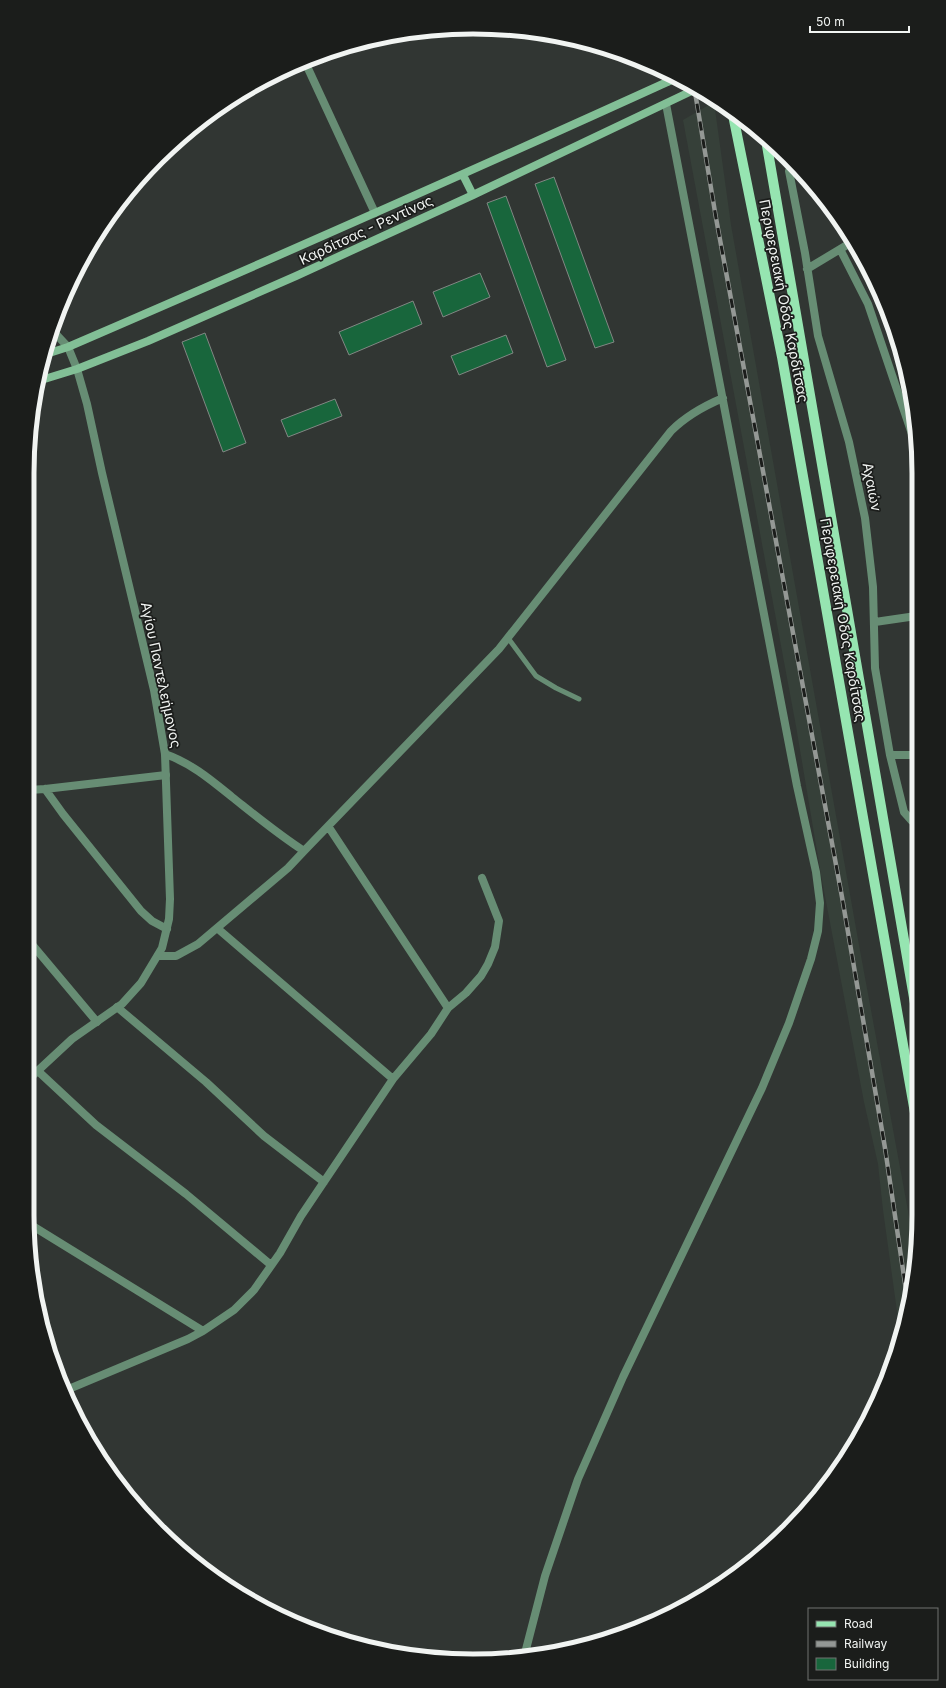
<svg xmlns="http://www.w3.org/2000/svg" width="946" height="1688" viewBox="0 0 946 1688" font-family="Inter,sans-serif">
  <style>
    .built { fill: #364039 }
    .building { fill: #18663c; stroke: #828784 }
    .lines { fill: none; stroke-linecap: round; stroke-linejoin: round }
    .path { stroke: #838785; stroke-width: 2.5; stroke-dasharray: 1 3; stroke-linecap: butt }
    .service { stroke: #678d74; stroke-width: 5 }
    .minor { stroke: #678d74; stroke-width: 8 }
    .tertiary { stroke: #678d74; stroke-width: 8 }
    .secondary { stroke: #82bf96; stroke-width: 8 }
    .primary { stroke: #96e5b1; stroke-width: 10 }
    .rail-casing { stroke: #949895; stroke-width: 4.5 }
    .rail { stroke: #1b1d1b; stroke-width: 3; stroke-dasharray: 9; stroke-linecap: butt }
    .labels { text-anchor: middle; stroke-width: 3.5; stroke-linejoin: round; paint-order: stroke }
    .street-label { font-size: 14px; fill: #f1f4f2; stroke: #1b1d1b }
    .rim { fill: none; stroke: #f1f4f2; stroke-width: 5 }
  </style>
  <rect width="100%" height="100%" fill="#313633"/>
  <path class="built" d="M 714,102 L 731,225 L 859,945 L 911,1227 L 914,1264 L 900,1333 L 883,1210 L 878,1164 L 864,1102 L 821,875 L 796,726 L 683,120 Z"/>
  <path class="building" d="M 554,177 L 614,342 L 595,348 L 535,184 Z
    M 506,196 L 566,360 L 547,367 L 487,203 Z
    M 480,273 L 490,297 L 443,317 L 433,292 Z
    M 413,301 L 422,324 L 349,355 L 339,332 Z
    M 205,333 L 246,443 L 223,452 L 182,342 Z
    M 506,335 L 513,353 L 459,375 L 451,356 Z
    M 335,399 L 342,416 L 288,437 L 281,420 Z"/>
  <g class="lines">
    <path class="path" d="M 786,155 L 787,161"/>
    <path class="service" d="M 508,638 L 536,676 L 556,688 L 579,699"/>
    <path class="minor" d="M 305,62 L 375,213
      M 665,73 L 667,82
      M 796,167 L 789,171 L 805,253 L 818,336 L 849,442 L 865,518 L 873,587 L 875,668 L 890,755 L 904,812 L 912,821 L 917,823
      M 840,249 L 868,304 L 915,443
      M 807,269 L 852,242
      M 53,331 L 68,347
      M 875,622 L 916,616
      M 165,754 C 191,763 211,780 232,797 C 256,816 279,835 304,851
      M 890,755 L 916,755
      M 45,789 L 63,814 L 141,911 L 152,921 L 167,929
      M 29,790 L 45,789 L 166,775
      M 328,826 L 448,1008
      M 217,928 L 393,1079
      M 30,942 L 97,1022
      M 158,956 L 176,956 L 198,944 L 288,868 L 304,851 L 499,649 L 671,431 C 686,416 704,406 723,398
      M 117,1007 L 206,1082 L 264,1136 L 324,1182
      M 39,1072 L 96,1125 L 186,1194 L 271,1265
      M 31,1225 L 203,1331
      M 64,1391 L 188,1339 L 203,1331 L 234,1310 L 254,1290 L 280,1253 L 301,1216 L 393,1079 L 431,1034 L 448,1008 L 466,993 L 481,976 L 488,964 L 495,947 L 499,921 L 482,878
      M 524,1657 L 545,1576 L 578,1479 L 623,1377 L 762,1088 L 789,1023 L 811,959 L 818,931 L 820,903 L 816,872 L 797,786 L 666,104"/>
    <path class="tertiary" d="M 30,1078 L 72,1039 L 122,1004 L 141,983 L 162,948 L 169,919 L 170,899 L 165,754 L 154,690 L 102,473 L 87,404 L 77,369 L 68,347"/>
    <path class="secondary" d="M 463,175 L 473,195
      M 43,355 L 68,347 C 272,259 474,170 676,78
      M 38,381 L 77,369 L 148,341 L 296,276 L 473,195 L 698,88"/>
    <path class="primary" d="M 733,115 L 782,357 L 918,1130
      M 766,140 L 917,1015"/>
    <g class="rail-casing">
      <path id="rail" d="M 694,86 L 716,218 L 842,897 L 885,1148 L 907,1297"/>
    </g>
    <use href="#rail" class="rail"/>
  </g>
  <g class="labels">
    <g class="street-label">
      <text transform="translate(366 230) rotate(-25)" y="5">Καρδίτσας - Ρεντίνας</text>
      <text transform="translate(784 301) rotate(79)" y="5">Περιφερειακή Οδός Καρδίτσας</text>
      <text transform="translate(872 487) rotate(79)" y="5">Αχαιών</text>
      <text transform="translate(843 620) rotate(80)" y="5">Περιφερειακή Οδός Καρδίτσας</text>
      <text transform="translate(161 675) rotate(78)" y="5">Αγίου Παντελεήμονος</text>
    </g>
  </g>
  <path d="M0 0H946V1688H0ZM473 34H473A439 439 0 0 1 912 473V1215A439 439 0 0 1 473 1654H473A439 439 0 0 1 34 1215V473A439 439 0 0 1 473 34Z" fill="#1b1d1b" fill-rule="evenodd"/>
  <path class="rim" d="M473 34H473A439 439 0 0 1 912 473V1215A439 439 0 0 1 473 1654H473A439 439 0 0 1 34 1215V473A439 439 0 0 1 473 34Z"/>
  <rect x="808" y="1608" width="130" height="72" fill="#1b1d1b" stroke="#717371"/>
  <rect x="816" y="1621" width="20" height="6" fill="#96e5b1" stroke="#717371"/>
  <text x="844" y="1628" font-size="12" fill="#f1f4f2">Road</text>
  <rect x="816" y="1641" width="20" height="6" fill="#949895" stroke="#717371"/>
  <text x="844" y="1648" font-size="12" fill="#f1f4f2">Railway</text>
  <rect x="816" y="1658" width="20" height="12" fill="#18663c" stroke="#717371"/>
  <text x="844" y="1668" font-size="12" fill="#f1f4f2">Building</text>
  <path d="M810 26v6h99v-6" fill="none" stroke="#f1f4f2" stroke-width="2"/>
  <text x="816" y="26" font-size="12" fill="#f1f4f2" stroke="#1b1d1b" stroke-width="3" paint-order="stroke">50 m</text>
</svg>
